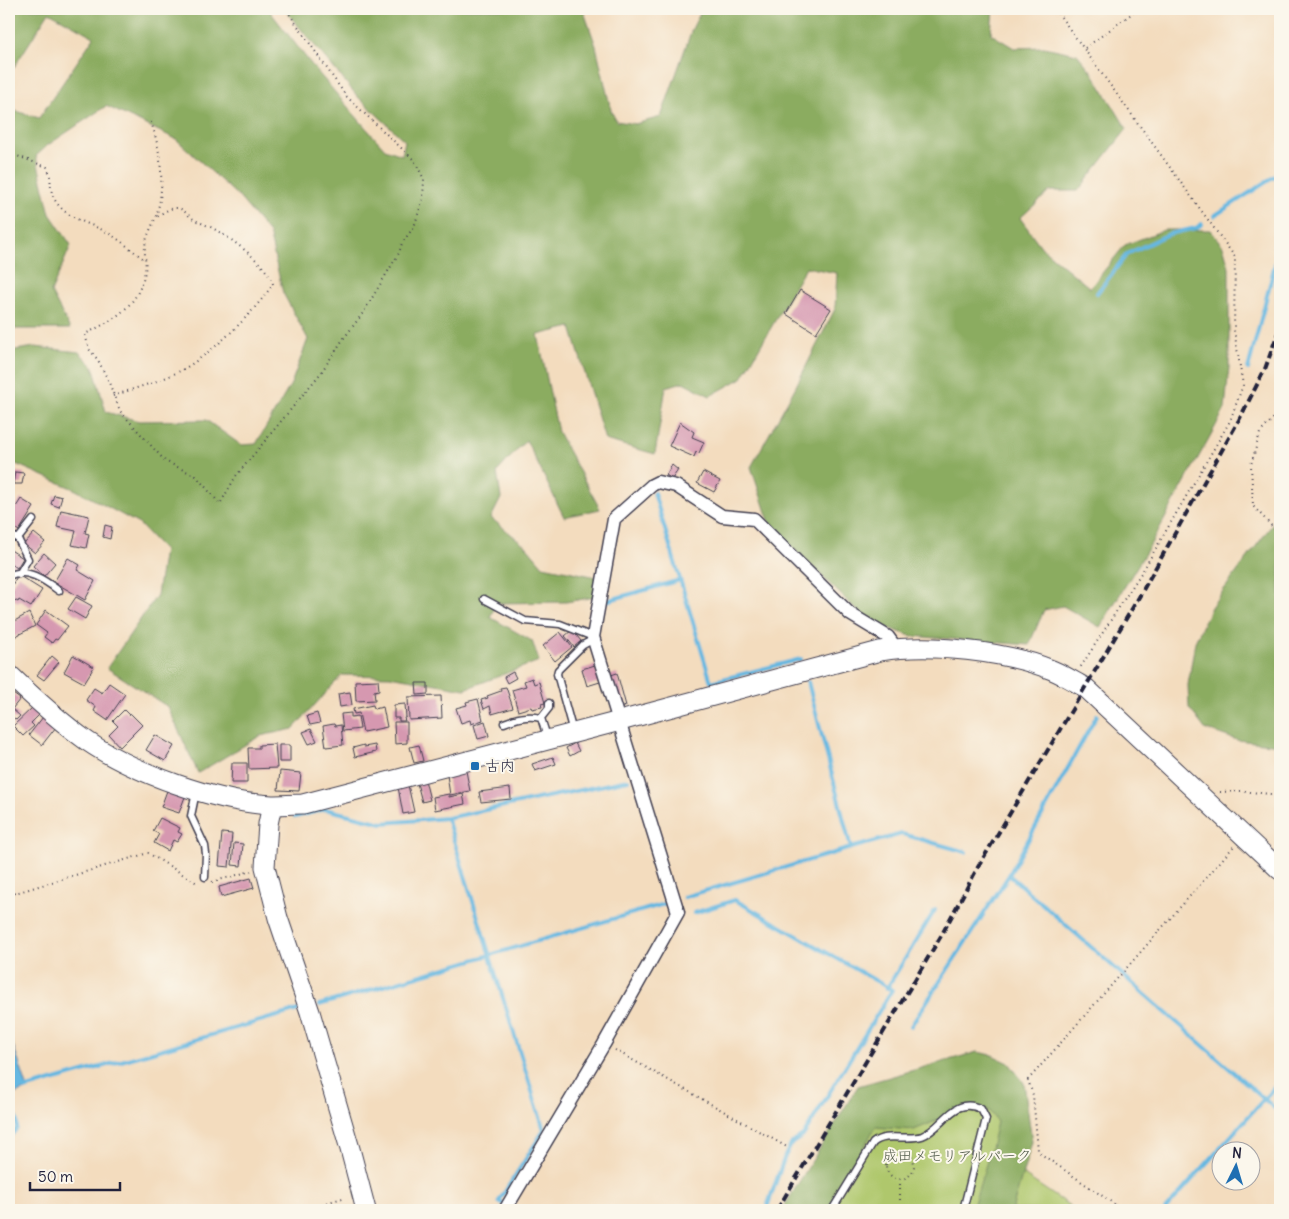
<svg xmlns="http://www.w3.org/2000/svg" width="1289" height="1219" viewBox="0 0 1289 1219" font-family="Delius,'Klee One',sans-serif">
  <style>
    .green { fill: #afc76c; stroke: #687454 }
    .forest { fill: #8bac60; stroke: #56674e }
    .water { fill: #65b7e1; stroke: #446c8e }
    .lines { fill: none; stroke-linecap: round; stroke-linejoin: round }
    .stream { stroke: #65b7e1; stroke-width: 4 }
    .building { fill: #d698b0 }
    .lane-casing { stroke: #413e4f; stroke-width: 9 }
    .street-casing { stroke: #413e4f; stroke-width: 15 }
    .secondary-casing { stroke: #413e4f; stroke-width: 21 }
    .path { stroke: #413e4f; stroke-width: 2; stroke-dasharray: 1 4; stroke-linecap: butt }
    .lane { stroke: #fff; stroke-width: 6 }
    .street { stroke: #fff; stroke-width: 12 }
    .secondary { stroke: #fff; stroke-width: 19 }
    .rail { stroke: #22223b; stroke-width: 4; stroke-dasharray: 8 4; stroke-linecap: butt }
    .poi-dot { fill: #1f6fb2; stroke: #fbf7ec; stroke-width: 2 }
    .labels { text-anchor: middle; stroke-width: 4; stroke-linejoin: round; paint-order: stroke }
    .poi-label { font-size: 15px; fill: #22223b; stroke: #fbf7ec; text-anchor: start }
    .park-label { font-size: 15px; fill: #535c4c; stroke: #fbf7ec }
  </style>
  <rect width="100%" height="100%" fill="#fbf7ec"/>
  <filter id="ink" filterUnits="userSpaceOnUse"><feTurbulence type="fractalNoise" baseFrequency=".02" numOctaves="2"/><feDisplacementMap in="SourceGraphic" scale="10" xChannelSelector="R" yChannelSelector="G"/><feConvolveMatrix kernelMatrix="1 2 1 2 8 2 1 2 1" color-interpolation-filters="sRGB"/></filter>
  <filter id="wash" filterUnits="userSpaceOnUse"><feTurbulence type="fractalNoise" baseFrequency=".0096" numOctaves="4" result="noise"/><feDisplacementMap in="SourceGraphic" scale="20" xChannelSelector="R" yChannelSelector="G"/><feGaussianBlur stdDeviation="1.12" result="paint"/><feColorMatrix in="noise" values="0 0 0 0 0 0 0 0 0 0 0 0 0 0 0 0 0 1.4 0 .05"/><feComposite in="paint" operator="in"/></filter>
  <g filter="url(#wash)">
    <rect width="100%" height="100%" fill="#f3dcbe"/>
    <path class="green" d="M 1007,1096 L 1015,1169 L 1076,1210 L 810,1210 L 873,1121 Z"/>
    <path class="forest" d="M 9,9 L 268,9 L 315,69 L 366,128 L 385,149 L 402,155 L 405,141 L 358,97 L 284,9 L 583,9 L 596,46 L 611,110 L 616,121 L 635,124 L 661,117 L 692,29 L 702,9 L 993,9 L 991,34 L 1014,48 L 1044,47 L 1077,54 L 1092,72 L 1127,129 L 1078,191 L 1050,191 L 1020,218 L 1042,248 L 1090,288 L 1125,245 L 1164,230 L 1210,230 L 1223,246 L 1229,267 L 1229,367 L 1225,409 L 1152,542 L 1100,627 L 1063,606 L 1044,610 L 1029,645 L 911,636 L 868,621 L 771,527 L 751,467 L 795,388 L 835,309 L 837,273 L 806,267 L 742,378 L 710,396 L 683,382 L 666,387 L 655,454 L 605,440 L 571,327 L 538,335 L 558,432 L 600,509 L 564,517 L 526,440 L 497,472 L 501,498 L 491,518 L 527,547 L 543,566 L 597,577 L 595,597 L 566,602 L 497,603 L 490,617 L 532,641 L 539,661 L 465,689 L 390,676 L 342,675 L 293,729 L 260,736 L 198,773 L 168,707 L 107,668 L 157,595 L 164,550 L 139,524 L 76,490 L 9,461 L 9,351 L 35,347 L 79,352 L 93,366 L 106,412 L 139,421 L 206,420 L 241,445 L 256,444 L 291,384 L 308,339 L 283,293 L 269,233 L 239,197 L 176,139 L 106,106 L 48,145 L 36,156 L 50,214 L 71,245 L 51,292 L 70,329 L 9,329 L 9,204 L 11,201 L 9,196 L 9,109 L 39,118 L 94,37 L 49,12 L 9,75 Z
      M 1280,514 L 1280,745 L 1237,740 L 1205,729 L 1189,708 L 1188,685 L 1195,642 L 1211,607 Z
      M 977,1052 L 992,1055 L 1009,1063 L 1024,1083 L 1032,1142 L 1012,1210 L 972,1210 L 991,1148 L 997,1122 L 989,1110 L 960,1111 L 914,1130 L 875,1127 L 829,1210 L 782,1210 L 858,1086 Z"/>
    <path class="water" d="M 9,1033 L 28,1089 L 9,1096 Z"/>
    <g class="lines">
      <path class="stream" d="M 1214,216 L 1280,173
        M 1097,293 L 1127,254 L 1169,234 L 1196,228 L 1202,224
        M 1248,369 L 1280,245
        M 1274,491 L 1280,487
        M 654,493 L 711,682 L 801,659
        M 606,601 L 680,580
        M 808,682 L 851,848
        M 295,817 L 325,809 L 382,823 L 447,818 L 628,780
        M 447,818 L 544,1130 L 499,1201 L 515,1210
        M 1009,875 L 1280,1113
        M 684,897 L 851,848 L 902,834 L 966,852
        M 694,913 L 735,900 L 892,990 L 803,1136 L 792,1143 L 785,1156 L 766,1210
        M 887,988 L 935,910
        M 319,1005 L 664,904
        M 911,1026 L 1009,875 L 1097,715
        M 24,1089 L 298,1010
        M 9,1098 L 17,1121 L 17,1128 L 9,1138
        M 1165,1210 L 1280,1081"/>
    </g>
    <g id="blocks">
      <path class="building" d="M 800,290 L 831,309 L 816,333 L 786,314 Z
        M 680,422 L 694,432 L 692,437 L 704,442 L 699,453 L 696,452 L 694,457 L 669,446 Z
        M 672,465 L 678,470 L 672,479 L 666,475 Z
        M 15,472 L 24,473 L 22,484 L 13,484 Z
        M 703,472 L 720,481 L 714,492 L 697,483 Z
        M 54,495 L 62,497 L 59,507 L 51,504 Z
        M 21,499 L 34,507 L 19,531 L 9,524 L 9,518 Z
        M 61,510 L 89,516 L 85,533 L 89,534 L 86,548 L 72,545 L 76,531 L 57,527 Z
        M 105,525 L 112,527 L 110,539 L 103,537 Z
        M 34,533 L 45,542 L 35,553 L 24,544 Z
        M 9,549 L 23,558 L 17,568 L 9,562 Z
        M 44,553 L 55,563 L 44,576 L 33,566 Z
        M 68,558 L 80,565 L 77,570 L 95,581 L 85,600 L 54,582 Z
        M 18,575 L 42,590 L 31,607 L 19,600 L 18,602 L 11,598 L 14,593 L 9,590 Z
        M 76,597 L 92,606 L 85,619 L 68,609 Z
        M 46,610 L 68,626 L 57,640 L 55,639 L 52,643 L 44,637 L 47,633 L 36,625 Z
        M 29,613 L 35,626 L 14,637 L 9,627 L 9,624 Z
        M 572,630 L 581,641 L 574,647 L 565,636 Z
        M 560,632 L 572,647 L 555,661 L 543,646 Z
        M 73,655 L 94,667 L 84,683 L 64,672 Z
        M 52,656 L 59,662 L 44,680 L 37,675 Z
        M 595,665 L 600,682 L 587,686 L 582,669 Z
        M 513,672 L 516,678 L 507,683 L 504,677 Z
        M 617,673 L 626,706 L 617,709 L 608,676 Z
        M 532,678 L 534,684 L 539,682 L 545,703 L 541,704 L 542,707 L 532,709 L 531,707 L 518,711 L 512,690 L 526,686 L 524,681 Z
        M 378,680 L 379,690 L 374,691 L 375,700 L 356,701 L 355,681 Z
        M 109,683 L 125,694 L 107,720 L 94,711 L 96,707 L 86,700 L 94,688 L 102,693 Z
        M 416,683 L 428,683 L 428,694 L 417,695 Z
        M 506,687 L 513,708 L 492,714 L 490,706 L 484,709 L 481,700 L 488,698 L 487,696 L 501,691 L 500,688 Z
        M 350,692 L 352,705 L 340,707 L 338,694 Z
        M 13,694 L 20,699 L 12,709 L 20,716 L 16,720 L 9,714 L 9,699 Z
        M 441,696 L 442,718 L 409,720 L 408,697 Z
        M 478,699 L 483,720 L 471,724 L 470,720 L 461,723 L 456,708 L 467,705 L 466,702 Z
        M 405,704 L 406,717 L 404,718 L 405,721 L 399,721 L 399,718 L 394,718 L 394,705 Z
        M 373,705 L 374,709 L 383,707 L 387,727 L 363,732 L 359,713 L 354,714 L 353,709 Z
        M 32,708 L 39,715 L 31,723 L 34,726 L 23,736 L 13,726 Z
        M 124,710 L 129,715 L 130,713 L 142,725 L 120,747 L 109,735 L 118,726 L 113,721 Z
        M 317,713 L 320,723 L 310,725 L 307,716 Z
        M 351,713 L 351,717 L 358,716 L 360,729 L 343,731 L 341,714 Z
        M 43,717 L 56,727 L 42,745 L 29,735 Z
        M 485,721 L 489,736 L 478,739 L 474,725 Z
        M 394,722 L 407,722 L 407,743 L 395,744 Z
        M 334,724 L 335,726 L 341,725 L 343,745 L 326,747 L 323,726 Z
        M 311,729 L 317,741 L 309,744 L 303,732 Z
        M 155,735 L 174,746 L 165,761 L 146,750 Z
        M 575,743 L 579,751 L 570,756 L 566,748 Z
        M 275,744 L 277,768 L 249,769 L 248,748 L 259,748 L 259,745 Z
        M 279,745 L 290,745 L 290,762 L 279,762 Z
        M 364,745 L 364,747 L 375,745 L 376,752 L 355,757 L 353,748 Z
        M 419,745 L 423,761 L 414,763 L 410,747 Z
        M 553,757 L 556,764 L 535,771 L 532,764 Z
        M 232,763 L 247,763 L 247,783 L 231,783 Z
        M 280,771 L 301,773 L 299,791 L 278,790 Z
        M 466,771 L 470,791 L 450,795 L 447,775 Z
        M 425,780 L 430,800 L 422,802 L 417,783 Z
        M 408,785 L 414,812 L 403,814 L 398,787 Z
        M 168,788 L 186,794 L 179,813 L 161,807 Z
        M 510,788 L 511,799 L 481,802 L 479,792 Z
        M 449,794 L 449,797 L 463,794 L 465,804 L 435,810 L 433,797 Z
        M 160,818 L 180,828 L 178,832 L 182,834 L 177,842 L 173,840 L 168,851 L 154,843 L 159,834 L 153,831 Z
        M 222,833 L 232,834 L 229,867 L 219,866 Z
        M 234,843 L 243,844 L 241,866 L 232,865 Z
        M 251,878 L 254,888 L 221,897 L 219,887 Z"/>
    </g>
  </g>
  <g filter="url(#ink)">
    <use href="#blocks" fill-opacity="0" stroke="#413e4f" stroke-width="1"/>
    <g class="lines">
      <g class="lane-casing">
        <path id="lane" d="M 9,534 L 18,539 L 28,559 L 19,574
          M 18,539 L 33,520
          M 9,576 C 25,566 46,581 59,591
          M 484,599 L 525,621 L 560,624 L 593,637
          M 541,718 L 549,708 L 549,703
          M 504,723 C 516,718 527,715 541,718 L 547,737
          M 573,732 L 557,674 L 558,670 L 583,645 L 594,639
          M 196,792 L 191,816 L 205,846 L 206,854 L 205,877
          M 832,1210 L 873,1143 C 886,1132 906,1141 922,1136 C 944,1128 953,1095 981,1109 L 986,1119 L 963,1210"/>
      </g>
      <g class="street-casing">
        <path id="street" d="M 505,1210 L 604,1044 L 678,912 L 593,637 L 614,519 L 652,485 L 658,482 L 676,486 L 722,516 L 754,519 L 850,614 L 888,637 L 896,648"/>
      </g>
      <g class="secondary-casing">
        <path id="secondary" d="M 9,674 C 34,698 59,721 87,741 C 132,772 217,803 272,805 C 282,805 293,804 303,804 L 620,721 L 880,651 C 930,643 1005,651 1052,670 C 1064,675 1075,682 1086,688 L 1280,870
          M 272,805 L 268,824 L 265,867 L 278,918 L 310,1012 L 350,1149 L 366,1210"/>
      </g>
      <path class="path" d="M 1055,9 L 1235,257 L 1234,330 L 1243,385 L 1230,421 L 1145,567 L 1080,668
        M 1085,48 L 1138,9
        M 151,122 C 160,148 165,181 158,209 C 156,220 149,230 146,241 C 143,251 147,262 145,271 C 139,306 114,320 85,334 L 89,349 L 98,360 L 108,380 L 120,411 L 165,461 L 196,476 L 220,504 L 236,476 L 320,374 L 344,338 L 363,313 L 399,253 L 402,243 L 414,227 L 423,199 L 424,179 L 414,160 L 346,96 L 286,9
        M 9,153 L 47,167 C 53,178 48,188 55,200 C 67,221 94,223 113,236 C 124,243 134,252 144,259
        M 113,396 C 135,388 158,382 178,372 C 210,356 253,314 273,284 C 268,265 233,240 216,230 C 208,225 199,223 192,218 C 186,214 183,208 176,208 C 168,208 161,214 156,218
        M 1280,411 L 1260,433 L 1251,465 L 1253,506 L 1280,535
        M 1220,792 L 1240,791 L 1280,795
        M 212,882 L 251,871
        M 9,895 L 148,853 L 197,883
        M 615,1050 L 787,1147
        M886 1165a14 14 0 1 1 28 0a14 14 0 1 1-28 0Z
        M 303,1210 L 346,1197
        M 900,1210 L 900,1180
        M 1123,1210 L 1041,1154 L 1038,1150 L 1033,1095 L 1028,1080 L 1234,846"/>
      <use href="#lane" class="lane"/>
      <use href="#street" class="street"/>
      <use href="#secondary" class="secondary"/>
      <path class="rail" d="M 777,1210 L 941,936 L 978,867 L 1139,597 L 1239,420 L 1265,369 L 1280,327"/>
    </g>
  </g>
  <rect class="poi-dot" x="470" y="761" width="10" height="10" rx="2.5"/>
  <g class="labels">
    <g class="poi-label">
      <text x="485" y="771">古内</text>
    </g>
    <g class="park-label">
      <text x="957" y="1161">成田メモリアルパーク</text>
    </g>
  </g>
  <rect width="1289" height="1219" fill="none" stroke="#fbf7ec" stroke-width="30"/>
  <g transform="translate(1236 1166) rotate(5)"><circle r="24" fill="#fbf7ec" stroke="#a4a2a5"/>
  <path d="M0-4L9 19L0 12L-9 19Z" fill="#1f6fb2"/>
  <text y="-8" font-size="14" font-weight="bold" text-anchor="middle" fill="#22223b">N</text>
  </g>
  <path d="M30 1182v8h90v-8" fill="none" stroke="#22223b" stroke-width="2.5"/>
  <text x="38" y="1182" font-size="15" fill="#22223b" stroke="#fbf7ec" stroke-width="4" paint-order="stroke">50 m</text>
</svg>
